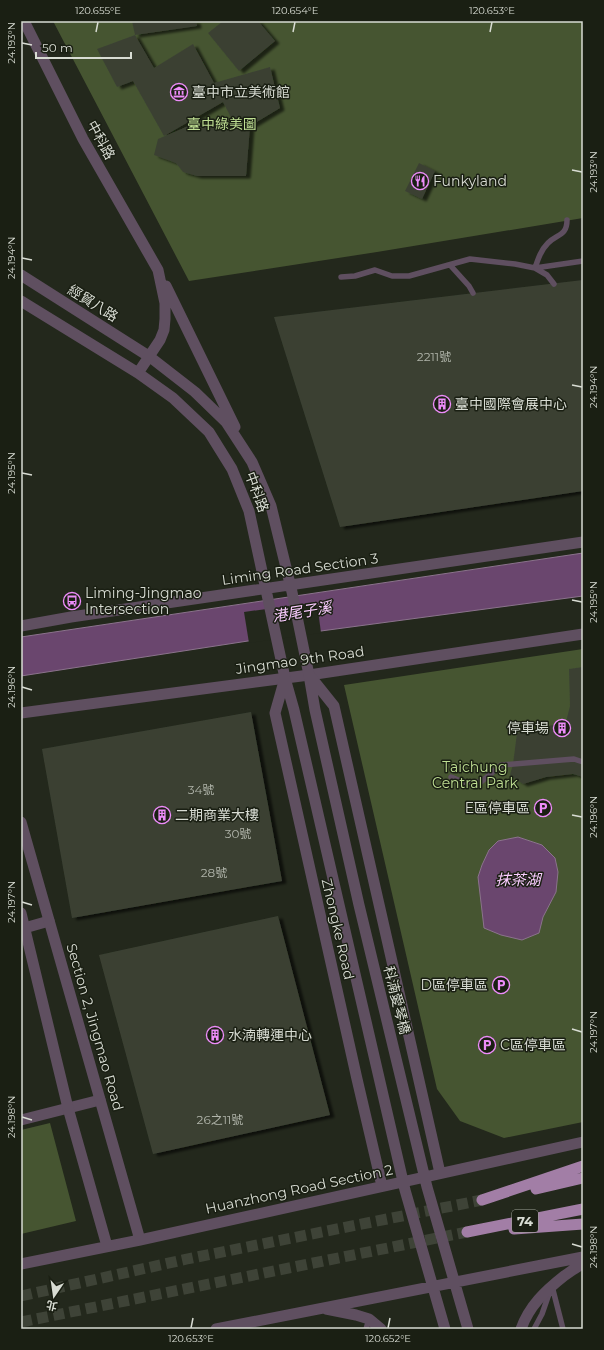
<svg xmlns="http://www.w3.org/2000/svg" width="604" height="1350" viewBox="0 0 604 1350" font-family="Montserrat,'Noto Sans TC',sans-serif">
  <style>
    .green { fill: #465531 }
    .water { fill: #6a466e; stroke: #8b738c }
    .pier { fill: #23281c }
    .building { fill: #3b4133; filter: url(#shadow) }
    .lines { fill: none; stroke-linecap: round; stroke-linejoin: round }
    .trunk-tunnel { stroke: #3e4337; stroke-width: 11; stroke-dasharray: 11 5.5; stroke-linecap: butt }
    .service { stroke: #5f4f60; stroke-width: 5.5 }
    .minor { stroke: #5f4f60; stroke-width: 11 }
    .tertiary { stroke: #5f4f60; stroke-width: 11 }
    .trunk { stroke: #a27ea6; stroke-width: 11 }
    .ticks { fill: none; stroke: #d8dcd3; stroke-width: 1.5 }
    .labels { text-anchor: middle; stroke-width: 3; stroke-linejoin: round; paint-order: stroke }
    .number-label { font-size: 12px; fill: #b1b5ab }
    .shield { fill: #1a1f13; stroke: #9fa399; stroke-width: 1 }
    .shield-label { font-size: 13px; font-weight: bold; fill: #d8dcd3 }
    .poi-label { font-size: 14px; fill: #d8dcd3; stroke: #1a1f13; text-anchor: start }
    .park-label { font-size: 14px; fill: #bfdf93; stroke: #1a1f13 }
    .street-label { font-size: 14px; fill: #d8dcd3; stroke: #1a1f13 }
    .water-label { font-size: 15px; font-style: italic; fill: #faccff; stroke: #1a1f13 }
    .neatline { fill: none; stroke: #d8dcd3; stroke-width: 1.5 }
    .ticks-label { font-size: 10px; text-anchor: middle; fill: #d8dcd3 }
  </style>
  <defs>
    <filter id="shadow"><feDropShadow dx="4.5" dy="2.5" stdDeviation="1" flood-color="#0009"/></filter>
  </defs>
  <rect width="100%" height="100%" fill="#23281c"/>
  <path class="green" d="M 53,21 L 583,21 L 583,218 L 377,252 L 189,281 Z
    M 583,649 L 583,1122 L 504,1138 L 460,1121 L 437,1089 L 344,685 Z
    M 50,1123 L 76,1221 L 21,1234 L 21,1130 Z"/>
  <path class="water" d="M 583,553 L 583,596 L 261,639 L 21,676 L 21,637 Z
    M 518,837 L 542,845 L 555,858 L 558,872 L 556,892 L 543,917 L 539,933 L 522,940 L 501,935 L 484,928 L 478,877 L 482,865 L 489,850 L 498,841 Z"/>
  <path class="pier" d="M 317,602 L 321,633 L 249,643 L 244,612 Z"/>
  <path class="building" d="M 132,21 L 196,21 L 197,26 L 135,35 Z
    M 223,21 L 258,21 L 275,41 L 239,71 L 208,33 Z
    M 135,35 L 154,68 L 193,44 L 214,83 L 270,67 L 280,108 L 250,126 L 246,176 L 197,176 L 183,172 L 176,163 L 154,155 L 158,139 L 191,125 L 235,125 L 223,102 L 164,136 L 133,81 L 117,87 L 97,49 Z
    M 419,163 L 435,171 L 422,199 L 405,191 Z
    M 583,280 L 583,491 L 340,527 L 274,317 Z
    M 583,667 L 583,777 L 573,774 L 546,777 L 523,784 L 510,775 L 513,764 L 517,733 L 566,722 L 570,706 L 569,669 Z
    M 251,712 L 282,881 L 72,918 L 42,749 Z
    M 278,916 L 330,1115 L 153,1154 L 99,955 Z"/>
  <g class="lines">
    <path class="trunk-tunnel" d="M 21,1296 L 187,1259 L 482,1200
      M 21,1322 L 467,1232"/>
    <path class="service" d="M 450,265 L 469,286 L 473,293
      M 535,268 L 583,261
      M 535,268 L 547,275 L 554,284
      M 341,277 L 355,276 L 375,270 L 392,276 L 409,276 L 470,259 L 515,264 L 535,268 C 538,259 541,250 548,243 C 557,234 567,236 567,220
      M 451,777 L 463,782 L 481,782 L 501,765 L 574,759 L 583,762
      M 552,1286 L 563,1329
      M 366,1329 L 369,1319
      M 534,1329 L 542,1314 L 550,1291"/>
    <path class="minor" d="M 21,713 L 309,675 L 583,634
      M 21,929 L 49,921
      M 21,1120 L 100,1100"/>
    <path class="tertiary" d="M 24,21 L 83,139 L 158,270 L 165,303 L 165,319 L 164,330 L 160,340 L 138,373
      M 21,275 L 150,357 L 195,392 L 226,422 L 252,462 L 271,506 L 292,592 L 309,675 L 315,710 L 359,905 L 427,1187 L 468,1329
      M 166,286 L 235,427
      M 21,301 L 138,373 L 173,398 L 209,432 L 232,469 L 249,511 L 285,678 L 294,710 L 405,1190 L 445,1329
      M 21,626 L 71,617 L 583,542
      M 310,676 L 334,706 L 440,1173
      M 285,678 L 275,713 L 357,1079 L 382,1186
      M 21,822 L 140,1240
      M 21,913 L 68,1108 L 107,1246
      M 21,1264 L 140,1240 L 583,1142
      M 326,1309 L 356,1315 L 369,1319 L 381,1329
      M 216,1329 L 583,1257
      M 521,1329 C 529,1306 545,1291 564,1276 C 570,1272 576,1267 583,1264"/>
    <path class="trunk" d="M 536,1189 L 583,1178
      M 482,1200 L 583,1166
      M 514,1229 L 583,1224
      M 467,1232 L 583,1209"/>
  </g>
  <path class="ticks" d="M 96,32 L 98,22M 293,32 L 295,22M 490,32 L 492,22M 22,43 L 32,45M 572,170 L 582,172M 22,258 L 32,260M 572,385 L 582,387M 22,473 L 32,475M 572,600 L 582,602M 22,687 L 32,690M 572,815 L 582,817M 22,902 L 32,905M 572,1029 L 582,1032M 22,1117 L 32,1120M 572,1244 L 582,1247M 191,1328 L 193,1318M 388,1328 L 390,1318"/>
  <defs>
    <g id="museum-ring" transform="scale(0.9)"><circle r="9.5" fill="#1a1f13" stroke="#ed8cf9" stroke-width="1.5"/><path d="M0-6L6-3V-2H-6V-3ZM-5-1h2V3h-2ZM-1-1h2V3h-2ZM3-1h2V3H3ZM-6 4H6V6H-6Z" fill="#ed8cf9"/></g>
    <g id="restaurant-ring" transform="scale(0.9)"><circle r="9.5" fill="#1a1f13" stroke="#ed8cf9" stroke-width="1.5"/><path d="M-5-6h1v4h1v-4h1v4h1v-4h1v5L-1.5 .5V6h-2V.5L-5-1ZM5-6V6H3V1.5H1.5Q1.5-4 5-6Z" fill="#ed8cf9"/></g>
    <g id="building-ring" transform="scale(0.9)"><circle r="9.5" fill="#1a1f13" stroke="#ed8cf9" stroke-width="1.5"/><path d="M-4-6H4V6H1V3H-1V6H-4ZM-2.5-4.3h1.7v1.8h-1.7ZM.8-4.3h1.7v1.8H.8ZM-2.5-1h1.7V.8h-1.7ZM.8-1h1.7V.8H.8Z" fill="#ed8cf9"/></g>
    <g id="bus-ring" transform="scale(0.9)"><circle r="9.5" fill="#1a1f13" stroke="#ed8cf9" stroke-width="1.5"/><path d="M-5-6H5V4H4V6H2V4H-2V6H-4V4H-5ZM-3.5-4V0h7V-4ZM-3.5 1.2v1.5H-2V1.2ZM2 1.2v1.5H3.5V1.2Z" fill="#ed8cf9"/></g>
    <g id="parking-ring" transform="scale(0.9)"><circle r="9.5" fill="#1a1f13" stroke="#ed8cf9" stroke-width="1.5"/><path d="M-3.5-5.5H1a3.5 3.5 0 0 1 0 7H-1V5.5H-3.5ZM-1-3.4V-.6H.8a1.4 1.4 0 0 0 0-2.8Z" fill="#ed8cf9"/></g>
  </defs>
  <g fill-rule="evenodd">
    <use href="#museum-ring" x="179" y="92"/>
    <use href="#restaurant-ring" x="420" y="181"/>
    <use href="#building-ring" x="442" y="404"/>
    <use href="#bus-ring" x="72" y="601"/>
    <use href="#building-ring" x="562" y="728"/>
    <use href="#parking-ring" x="543" y="808"/>
    <use href="#building-ring" x="162" y="815"/>
    <use href="#parking-ring" x="501" y="985"/>
    <use href="#building-ring" x="215" y="1035"/>
    <use href="#parking-ring" x="487" y="1045"/>
  </g>
  <g class="labels">
    <g class="number-label">
      <text x="434" y="361">2211號</text>
      <text x="201" y="794">34號</text>
      <text x="238" y="838">30號</text>
      <text x="214" y="877">28號</text>
      <text x="220" y="1124">26之11號</text>
    </g>
    <rect class="shield" x="512" y="1210" width="26" height="22" rx="3"/>
    <g class="shield-label">
      <text x="525" y="1226">74</text>
    </g>
    <g class="poi-label">
      <text x="192" y="97">臺中市立美術館</text>
      <text x="433" y="186">Funkyland</text>
      <text x="455" y="409">臺中國際會展中心</text>
      <text x="85" y="598">Liming-Jingmao<tspan x="85" dy="16">Intersection</tspan></text>
      <text x="549" y="733" text-anchor="end">停車場</text>
      <text x="530" y="813" text-anchor="end">E區停車區</text>
      <text x="175" y="820">二期商業大樓</text>
      <text x="488" y="990" text-anchor="end">D區停車區</text>
      <text x="228" y="1040">水湳轉運中心</text>
      <text x="500" y="1050">C區停車區</text>
    </g>
    <g class="park-label">
      <text x="222" y="129">臺中綠美圖</text>
      <text x="475" y="772">Taichung<tspan x="475" dy="16">Central Park</tspan></text>
    </g>
    <g class="street-label">
      <text transform="translate(101 140) rotate(61)" y="5">中科路</text>
      <text transform="translate(93 303) rotate(32)" y="5">經貿八路</text>
      <text transform="translate(257 492) rotate(70)" y="5">中科路</text>
      <text transform="translate(300 569) rotate(-8)" y="5">Liming Road Section 3</text>
      <text transform="translate(300 660) rotate(-8)" y="5">Jingmao 9th Road</text>
      <text transform="translate(338 929) rotate(77)" y="5">Zhongke Road</text>
      <text transform="translate(397 1000) rotate(76)" y="5">科湳愛琴橋</text>
      <text transform="translate(95 1027) rotate(74)" y="5">Section 2, Jingmao Road</text>
      <text transform="translate(299 1189) rotate(-12)" y="5">Huanzhong Road Section 2</text>
    </g>
    <g class="water-label">
      <text transform="translate(302 612) rotate(-9)" y="5">港尾子溪</text>
      <text x="518" y="885">抹茶湖</text>
    </g>
  </g>
  <rect width="604" height="1350" fill="none" stroke="#1a1f13" stroke-width="44"/>
  <g transform="translate(54 1296) rotate(193)" stroke="#1a1f13" stroke-width="3" paint-order="stroke">
  <path d="M0-3L7 15L0 10L-7 15Z" fill="#d8dcd3"/>
  <text y="-6" font-size="11" font-weight="bold" text-anchor="middle" fill="#d8dcd3">北</text>
  </g>
  <path d="M36 52v6h95v-6" fill="none" stroke="#d8dcd3" stroke-width="2"/>
  <text x="42" y="52" font-size="12" fill="#d8dcd3" stroke="#1a1f13" stroke-width="3" paint-order="stroke">50 m</text>
  <rect x="22" y="22" width="560" height="1306" class="neatline"/>
  <g class="ticks-label">
    <text x="98" y="14">120.655°E</text>
    <text x="295" y="14">120.654°E</text>
    <text x="492" y="14">120.653°E</text>
    <text transform="translate(11 43) rotate(-90)" y="4">24.193°N</text>
    <text transform="translate(593 172) rotate(-90)" y="4">24.193°N</text>
    <text transform="translate(11 258) rotate(-90)" y="4">24.194°N</text>
    <text transform="translate(593 387) rotate(-90)" y="4">24.194°N</text>
    <text transform="translate(11 473) rotate(-90)" y="4">24.195°N</text>
    <text transform="translate(593 602) rotate(-90)" y="4">24.195°N</text>
    <text transform="translate(11 687) rotate(-90)" y="4">24.196°N</text>
    <text transform="translate(593 817) rotate(-90)" y="4">24.196°N</text>
    <text transform="translate(11 902) rotate(-90)" y="4">24.197°N</text>
    <text transform="translate(593 1032) rotate(-90)" y="4">24.197°N</text>
    <text transform="translate(11 1117) rotate(-90)" y="4">24.198°N</text>
    <text transform="translate(593 1247) rotate(-90)" y="4">24.198°N</text>
    <text x="191" y="1342">120.653°E</text>
    <text x="388" y="1342">120.652°E</text>
  </g>
</svg>
